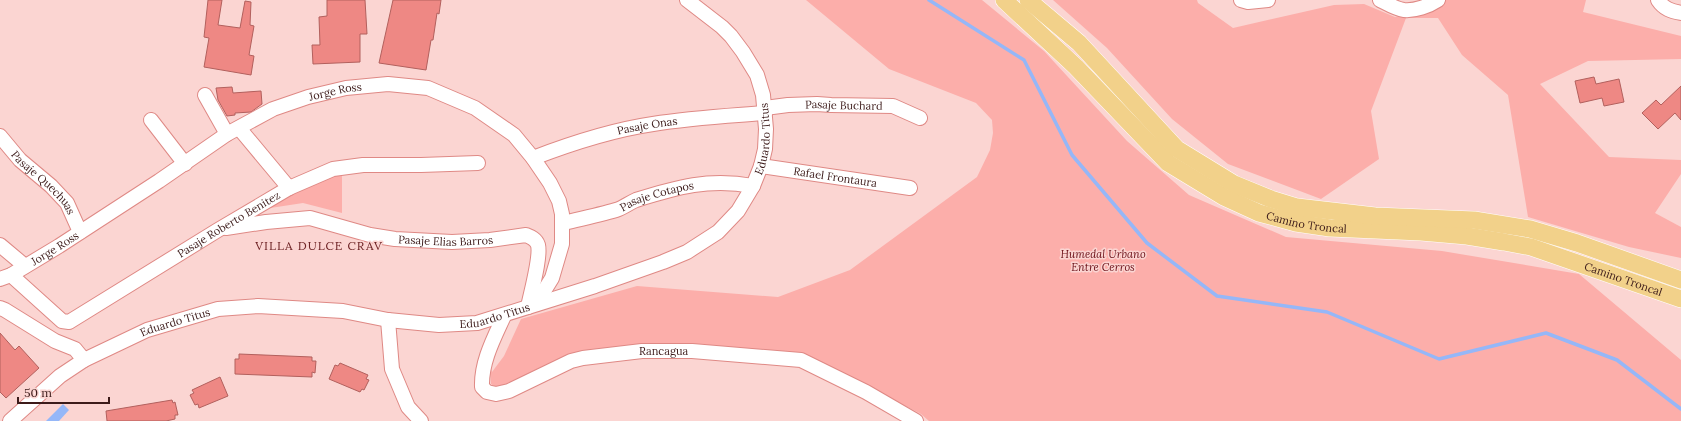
<svg xmlns="http://www.w3.org/2000/svg" width="1681" height="421" viewBox="0 0 1681 421" font-family="Lora,serif">
  <style>
    .green { fill: #fcaeaa }
    .water { fill: #95b7f8 }
    .lines { fill: none; stroke-linecap: round; stroke-linejoin: round }
    .stream { stroke: #95b7f8; stroke-width: 3.5 }
    .building { fill: #ee8884; stroke: #b2605d }
    .minor-casing { stroke: #df8985; stroke-width: 16 }
    .major-casing { stroke: #fff; stroke-width: 18 }
    .minor { stroke: #fff; stroke-width: 14 }
    .major { stroke: #f2d18a; stroke-width: 17 }
    .labels { text-anchor: middle; stroke-width: 3; stroke-linejoin: round; paint-order: stroke }
    .street-label { font-size: 11px; fill: #3c1b1a; stroke: #fbd5d2 }
    .park-label { font-size: 11px; font-style: italic; fill: #6c1018; stroke: #fbd5d2 }
    .neighbourhood-label { font-size: 12px; letter-spacing: 1px; fill: #6e2325; stroke: #fbd5d2 }
  </style>
  <rect width="100%" height="100%" fill="#fbd5d2"/>
  <path class="green" d="M 806,0 L 982,0 L 1044,51 L 1127,141 L 1189,195 L 1286,237 L 1442,251 L 1579,274 L 1681,360 L 1681,421 L 929,421 L 921,414 L 807,355 L 691,346 L 576,357 L 521,383 L 497,388 L 491,384 L 490,371 L 491,369 L 492,372 L 504,356 L 521,319 L 637,286 L 778,297 L 850,270 L 977,177 L 990,150 L 993,133 L 992,120 L 976,103 L 889,69 Z
    M 1053,0 L 1197,0 L 1198,3 L 1233,28 L 1334,5 L 1364,4 L 1395,17 L 1435,7 L 1444,0 L 1586,0 L 1583,12 L 1681,36 L 1681,59 L 1588,61 L 1540,84 L 1609,157 L 1681,160 L 1681,174 L 1655,213 L 1681,227 L 1681,258 L 1629,247 L 1528,217 L 1508,95 L 1462,55 L 1438,18 L 1406,18 L 1371,111 L 1379,159 L 1321,199 L 1228,164 L 1172,119 L 1107,48 Z
    M 342,168 L 342,213 L 303,203 L 245,212 Z"/>
  <path class="water" d="M 63,404 L 69,410 L 59,421 L 46,421 Z"/>
  <g class="lines">
    <path class="stream" d="M 929,0 L 1024,60 L 1072,155 L 1147,243 L 1217,296 L 1327,312 L 1439,359 L 1546,333 L 1617,360 L 1681,409"/>
  </g>
  <path class="building" d="M 208,0 L 222,0 L 218,25 L 240,28 L 245,1 L 251,2 L 250,25 L 254,26 L 249,55 L 254,56 L 251,75 L 204,67 L 209,38 L 204,37 Z
    M 327,0 L 365,0 L 367,34 L 360,34 L 360,62 L 313,64 L 312,45 L 320,45 L 319,17 L 327,16 Z
    M 393,0 L 441,0 L 439,14 L 437,13 L 433,40 L 431,40 L 426,70 L 379,63 Z
    M 1594,77 L 1596,84 L 1619,79 L 1624,102 L 1604,106 L 1602,98 L 1580,103 L 1575,81 Z
    M 1681,86 L 1681,120 L 1675,113 L 1658,129 L 1642,113 L 1656,100 L 1661,105 Z
    M 232,87 L 233,93 L 261,91 L 262,104 L 251,112 L 235,113 L 235,115 L 227,116 L 218,100 L 216,88 Z
    M 0,333 L 15,350 L 19,346 L 39,368 L 6,398 L 0,392 Z
    M 239,354 L 312,357 L 312,361 L 316,361 L 315,373 L 312,372 L 312,377 L 235,374 L 235,359 L 239,359 Z
    M 340,363 L 368,375 L 366,379 L 369,380 L 364,390 L 362,389 L 360,392 L 329,379 L 335,365 L 338,366 Z
    M 220,377 L 228,396 L 199,408 L 198,404 L 195,405 L 190,395 L 194,393 L 192,390 Z
    M 172,400 L 173,403 L 175,402 L 178,415 L 175,415 L 175,419 L 166,421 L 107,421 L 106,411 Z"/>
  <g class="lines">
    <g class="minor-casing">
      <g id="minor">
        <path d="M 1241,0 L 1248,2 L 1268,0"/>
        <path d="M 1380,0 C 1386,3 1396,9 1404,10 C 1415,11 1429,6 1438,0"/>
        <path d="M 1658,0 C 1664,9 1671,11 1681,13"/>
        <path d="M 205,95 L 227,134"/>
        <path id="s1" d="M 765,108 L 788,105 L 817,104 L 831,105 L 893,106 L 920,118"/>
        <path d="M 151,120 L 185,164"/>
        <path d="M 239,128 L 289,188"/>
        <path id="s2" d="M 0,136 L 20,160 L 51,186 L 67,203 L 80,232"/>
        <path id="s3" d="M 533,158 C 572,143 612,130 653,124 C 690,118 728,116 765,113"/>
        <path id="s4" d="M 761,166 L 910,188"/>
        <path id="s5" d="M 563,223 C 580,219 599,215 616,210 C 623,208 629,203 636,200 C 677,187 709,178 753,186"/>
        <path id="s6" d="M 226,228 L 266,222 L 310,218 L 370,235 L 395,239 L 452,242 L 490,240 L 526,235 C 531,237 536,239 538,245 C 541,257 531,292 528,307"/>
        <path d="M 0,245 L 25,266"/>
        <path id="s7" d="M 11,275 L 62,321 L 69,322 L 218,230 L 289,188 L 333,169 L 363,165 L 421,165 L 478,163"/>
        <path id="s8" d="M 0,279 L 11,275 L 59,246 L 159,181 L 227,134 L 273,109 L 308,97 L 346,88 L 388,84 L 428,88 L 475,108 L 514,135 L 533,158 L 550,183 L 559,201 L 562,214 L 562,244 L 552,278 L 536,304"/>
        <path id="s9" d="M 0,308 L 5,310 L 55,341 L 75,349 L 84,360 L 147,330 L 218,309 L 258,306 L 343,311 L 388,320 L 439,325 L 477,323 L 595,286 L 663,262 L 687,252 L 718,232 L 738,211 L 753,186 L 761,166 L 765,149 L 766,129 L 763,95 L 757,75 L 743,52 L 731,36 L 722,27 L 687,0"/>
        <path id="s10" d="M 504,316 C 494,338 481,362 482,387 L 487,392 L 496,394 L 509,391 L 571,361 L 583,358 L 642,351 L 692,351 L 801,360 L 866,392 L 916,421"/>
        <path d="M 388,320 L 392,369 L 408,407 L 421,421"/>
        <path d="M 10,421 L 60,376 L 84,360"/>
      </g>
    </g>
    <g class="major-casing">
      <g id="major">
        <path id="s11" d="M 1004,0 L 1076,67 L 1168,163 L 1224,197 L 1259,213 L 1296,223 L 1330,228 L 1421,232 L 1467,236 L 1504,242 L 1531,247 L 1681,299"/>
        <path d="M 1028,0 L 1079,43 L 1177,149 L 1234,184 L 1271,199 L 1297,207 L 1375,216 L 1474,220 L 1530,229 L 1577,243 L 1681,280"/>
      </g>
    </g>
    <use href="#minor" class="minor"/>
    <use href="#major" class="major"/>
  </g>
  <g class="labels">
    <g class="street-label">
      <text dy="4" stroke="none"><textPath href="#s8" startOffset="387">Jorge Ross</textPath></text>
      <text dy="4" stroke="none"><textPath href="#s1" startOffset="79">Pasaje Buchard</textPath></text>
      <text dy="4" stroke="none"><textPath href="#s3" startOffset="119">Pasaje Onas</textPath></text>
      <text dy="4" stroke="none"><textPath href="#s9" startOffset="870">Eduardo Titus</textPath></text>
      <text dy="4" stroke="none"><textPath href="#s4" startOffset="75">Rafael Frontaura</textPath></text>
      <text dy="4" stroke="none"><textPath href="#s2" startOffset="64">Pasaje Quechuas</textPath></text>
      <text dy="4" stroke="none"><textPath href="#s5" startOffset="98">Pasaje Cotapos</textPath></text>
      <text dy="4" stroke="none"><textPath href="#s11" startOffset="384">Camino Troncal</textPath></text>
      <text dy="4" stroke="none"><textPath href="#s7" startOffset="263">Pasaje Roberto Benitez</textPath></text>
      <text dy="4" stroke="none"><textPath href="#s6" startOffset="223">Pasaje Elias Barros</textPath></text>
      <text dy="4" stroke="none"><textPath href="#s8" startOffset="63">Jorge Ross</textPath></text>
      <text dy="4" stroke="none"><textPath href="#s11" startOffset="708">Camino Troncal</textPath></text>
      <text dy="4" stroke="none"><textPath href="#s9" startOffset="523">Eduardo Titus</textPath></text>
      <text dy="4" stroke="none"><textPath href="#s9" startOffset="199">Eduardo Titus</textPath></text>
      <text dy="4" stroke="none"><textPath href="#s10" startOffset="267">Rancagua</textPath></text>
    </g>
    <g class="park-label">
      <text x="1103" y="258">Humedal Urbano<tspan x="1103" dy="13">Entre Cerros</tspan></text>
    </g>
    <g class="neighbourhood-label">
      <text x="319" y="250">VILLA DULCE CRAV</text>
    </g>
  </g>
  <path d="M18 397v6h91v-6" fill="none" stroke="#3c1b1a" stroke-width="2"/>
  <text x="24" y="397" font-size="12" fill="#3c1b1a" stroke="#fbd5d2" stroke-width="3" paint-order="stroke">50 m</text>
</svg>
